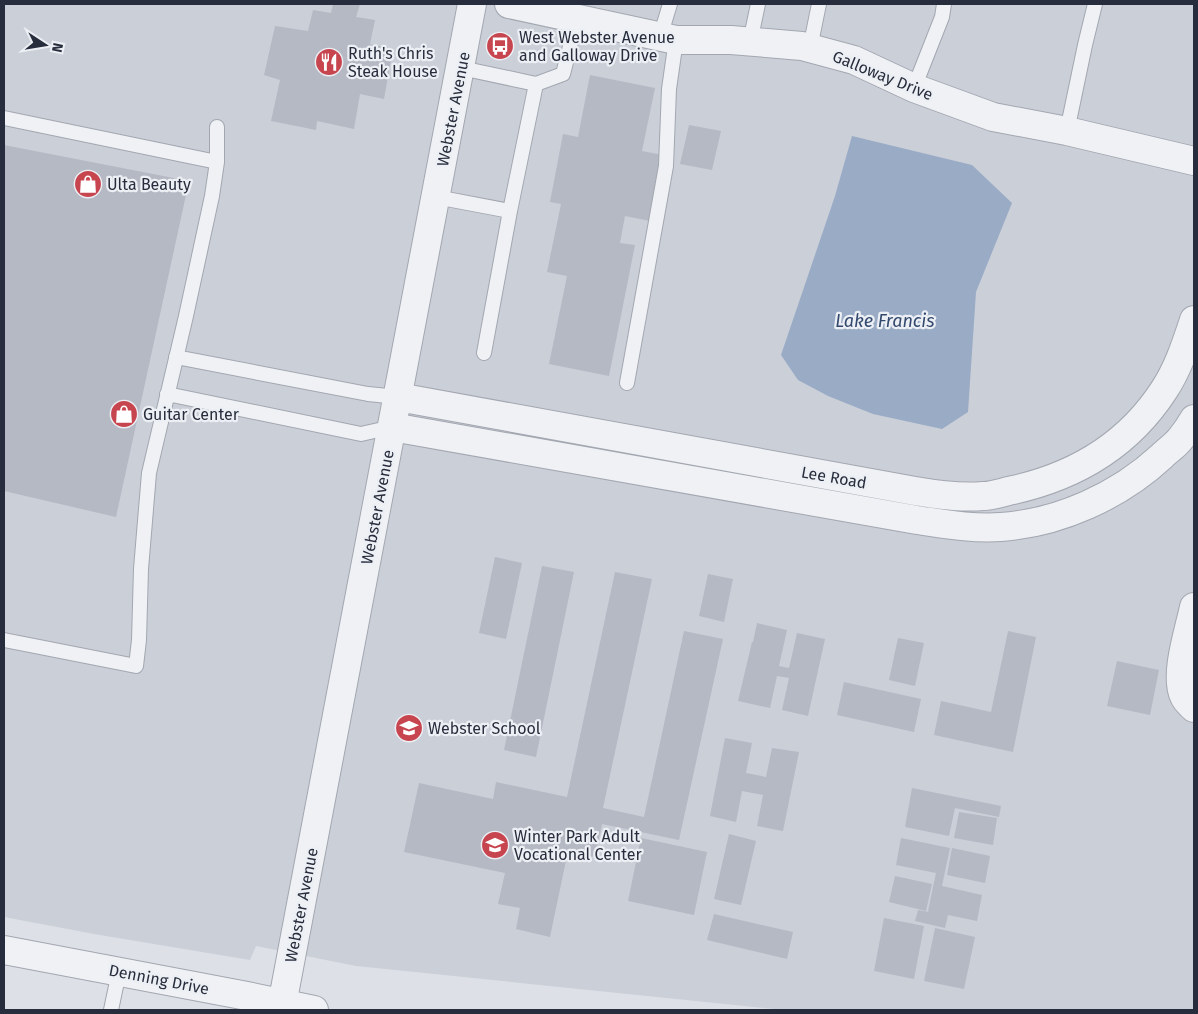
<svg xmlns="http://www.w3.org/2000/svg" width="1198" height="1014" viewBox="0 0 1198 1014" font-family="'Fira Sans',sans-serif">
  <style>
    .built { fill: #cbcfd8 }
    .water { fill: #99abc5 }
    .building { fill: #b4b9c3 }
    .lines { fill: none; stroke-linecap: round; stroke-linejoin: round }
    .service-casing { stroke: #a3a7b0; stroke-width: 16 }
    .minor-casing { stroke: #a3a7b0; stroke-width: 30 }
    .tertiary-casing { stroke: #a3a7b0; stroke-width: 30 }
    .service { stroke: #eff1f5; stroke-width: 14 }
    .minor { stroke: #eff1f5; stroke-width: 28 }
    .tertiary { stroke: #eff1f5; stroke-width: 28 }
    .labels { text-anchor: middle; stroke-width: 4.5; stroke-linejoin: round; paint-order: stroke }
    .poi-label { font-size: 16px; fill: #272d3c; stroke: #eceff4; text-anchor: start }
    .street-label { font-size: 16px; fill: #272d3c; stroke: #eceff4 }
    .water-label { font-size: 18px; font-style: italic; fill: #33496e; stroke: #eceff4 }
  </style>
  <rect width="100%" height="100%" fill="#dde0e6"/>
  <path class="built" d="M 4,4 L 1194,4 L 1194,1010 L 784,1010 L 356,966 L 256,946 L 250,960 L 94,934 L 4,917 Z"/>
  <path class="water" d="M 852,136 L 972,165 L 1012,203 L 976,292 L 968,412 L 942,429 L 873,414 L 828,396 L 798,380 L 781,355 L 835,196 Z"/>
  <path class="building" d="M 333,4 L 360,4 L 356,17 L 375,20 L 370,44 L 393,49 L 384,99 L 360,94 L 354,129 L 317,121 L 316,130 L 271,121 L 280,80 L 264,75 L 275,26 L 308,31 L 313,10 L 331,13 Z
    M 590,75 L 655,88 L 642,151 L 663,155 L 650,221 L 625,216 L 620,243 L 635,245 L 609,376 L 549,364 L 567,276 L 547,272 L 561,204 L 550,202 L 563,134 L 578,137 Z
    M 689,125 L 721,131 L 712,170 L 680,164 Z
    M 4,145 L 189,181 L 116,517 L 4,491 Z
    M 495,557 L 522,563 L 506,639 L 479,633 Z
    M 542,566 L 574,572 L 536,757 L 504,750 Z
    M 615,572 L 652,579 L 603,808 L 644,817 L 684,631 L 723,639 L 679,840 L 602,824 L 595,857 L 568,851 L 550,937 L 516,929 L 520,908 L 498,904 L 505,873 L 404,852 L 419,783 L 493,799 L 496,782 L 567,797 Z
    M 708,574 L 733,579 L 724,622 L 699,616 Z
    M 757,623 L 787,630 L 779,666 L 789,668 L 797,633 L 825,639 L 808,716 L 782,710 L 789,678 L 777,676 L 770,708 L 738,701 L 752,642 L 753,642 Z
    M 1008,631 L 1036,637 L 1013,752 L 934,735 L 941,701 L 991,712 Z
    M 898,638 L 924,643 L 915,686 L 889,680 Z
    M 1117,661 L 1159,670 L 1150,715 L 1107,706 Z
    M 844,682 L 921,699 L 914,732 L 837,715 Z
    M 725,738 L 752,743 L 746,773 L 766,777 L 772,748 L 799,752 L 783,831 L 757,826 L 763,795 L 742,791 L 736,822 L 710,816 Z
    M 912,788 L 1001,806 L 999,817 L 955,808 L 949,836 L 905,827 Z
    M 959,812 L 997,818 L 993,845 L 954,838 Z
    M 729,834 L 756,841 L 741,905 L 714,899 Z
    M 641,838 L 707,852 L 694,915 L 628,901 Z
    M 901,838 L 950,848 L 942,886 L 982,895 L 977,921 L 948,915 L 945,928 L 915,921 L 918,910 L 929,912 L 928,911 L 936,873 L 896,865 Z
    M 952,848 L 990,856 L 985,883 L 947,875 Z
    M 895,876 L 932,884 L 926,911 L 889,902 Z
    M 714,914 L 793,932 L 787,959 L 707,940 Z
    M 884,918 L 924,926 L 914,979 L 874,971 Z
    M 935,928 L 975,937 L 964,989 L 924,981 Z"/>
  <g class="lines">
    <g class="service-casing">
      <path id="service" d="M 660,37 L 670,4
        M 750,42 L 758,4
        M 810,48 L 819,4
        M 536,84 L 563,74 L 577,19
        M 914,88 L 942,17 L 944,4
        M 4,118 L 217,162
        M 1067,131 L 1085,45 L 1095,4
        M 436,197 L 510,211 L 536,84 L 461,68
        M 484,353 L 510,211
        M 176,357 L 368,394 L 398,397
        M 627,383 L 666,166 L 669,89 L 676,40
        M 167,394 L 361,434 L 392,427
        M 4,640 L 136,666 L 139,640 L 141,569 L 149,473 L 186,316 L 212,196 L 217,162 L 217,127
        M 111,1010 L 119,972"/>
    </g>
    <g class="minor-casing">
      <path id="minor" d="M 509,4 L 676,40 L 731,40 L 802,46 L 854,60 L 914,88 L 993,117 L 1067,131 L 1194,161
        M 1194,607 C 1189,631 1174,675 1184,696 C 1186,701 1191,705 1194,708"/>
    </g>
    <g class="tertiary-casing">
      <path id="tertiary" d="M 398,397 L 915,491 C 938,495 961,498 983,496 C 993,496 1003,492 1013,490 C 1076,476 1129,444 1164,390 C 1178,369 1186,344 1194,320
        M 392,427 L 917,520 C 945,524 972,529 1001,527 C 1059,523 1119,496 1162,456 C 1168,450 1176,445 1181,438 C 1186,432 1190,426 1194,419
        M 4,950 L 247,996 L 314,1010
        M 281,1010 L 472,4"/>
    </g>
    <use href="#service" class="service"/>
    <use href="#minor" class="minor"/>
    <use href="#tertiary" class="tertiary"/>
  </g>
  <defs>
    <g id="bus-disc" transform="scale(1.4375)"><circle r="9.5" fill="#c7454f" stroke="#eceff4"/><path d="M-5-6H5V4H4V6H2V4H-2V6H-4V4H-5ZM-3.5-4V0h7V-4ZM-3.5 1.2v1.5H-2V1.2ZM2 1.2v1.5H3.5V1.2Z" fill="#fff"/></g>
    <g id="restaurant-disc" transform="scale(1.4375)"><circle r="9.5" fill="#c7454f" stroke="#eceff4"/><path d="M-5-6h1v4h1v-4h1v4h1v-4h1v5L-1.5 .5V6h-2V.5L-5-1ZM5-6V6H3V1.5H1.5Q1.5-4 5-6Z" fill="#fff"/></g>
    <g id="shop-disc" transform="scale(1.4375)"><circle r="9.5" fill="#c7454f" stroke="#eceff4"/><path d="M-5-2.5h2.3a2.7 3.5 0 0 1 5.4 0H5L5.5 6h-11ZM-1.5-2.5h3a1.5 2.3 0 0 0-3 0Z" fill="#fff"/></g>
    <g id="school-disc" transform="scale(1.4375)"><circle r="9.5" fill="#c7454f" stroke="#eceff4"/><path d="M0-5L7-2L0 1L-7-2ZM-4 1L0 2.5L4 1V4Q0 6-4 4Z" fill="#fff"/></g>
  </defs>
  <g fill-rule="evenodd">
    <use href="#bus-disc" x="500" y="46"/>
    <use href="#restaurant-disc" x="329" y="62"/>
    <use href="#shop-disc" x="88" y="184"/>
    <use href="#shop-disc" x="124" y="414"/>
    <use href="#school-disc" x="409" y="728"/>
    <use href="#school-disc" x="495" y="845"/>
  </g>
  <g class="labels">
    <g class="poi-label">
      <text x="519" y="43">West Webster Avenue<tspan x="519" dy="18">and Galloway Drive</tspan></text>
      <text x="348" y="59">Ruth's Chris<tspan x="348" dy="18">Steak House</tspan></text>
      <text x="107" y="190">Ulta Beauty</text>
      <text x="143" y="420">Guitar Center</text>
      <text x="428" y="734">Webster School</text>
      <text x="514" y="842">Winter Park Adult<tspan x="514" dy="18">Vocational Center</tspan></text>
    </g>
    <g class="street-label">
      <text transform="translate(883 75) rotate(22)" y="6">Galloway Drive</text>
      <text transform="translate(453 109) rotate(-79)" y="6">Webster Avenue</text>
      <text transform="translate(834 477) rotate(10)" y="6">Lee Road</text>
      <text transform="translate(377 507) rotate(-79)" y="6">Webster Avenue</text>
      <text transform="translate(301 905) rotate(-79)" y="6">Webster Avenue</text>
      <text transform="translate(159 979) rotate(11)" y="6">Denning Drive</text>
    </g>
    <g class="water-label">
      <text x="885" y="327">Lake Francis</text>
    </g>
  </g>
  <rect width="1198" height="1014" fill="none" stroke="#272d3c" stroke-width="10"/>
  <g transform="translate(45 45) rotate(102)" stroke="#eceff4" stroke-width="4" paint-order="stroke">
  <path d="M0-4L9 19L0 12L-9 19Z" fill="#272d3c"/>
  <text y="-8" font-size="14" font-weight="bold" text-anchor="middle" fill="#272d3c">N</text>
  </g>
</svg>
